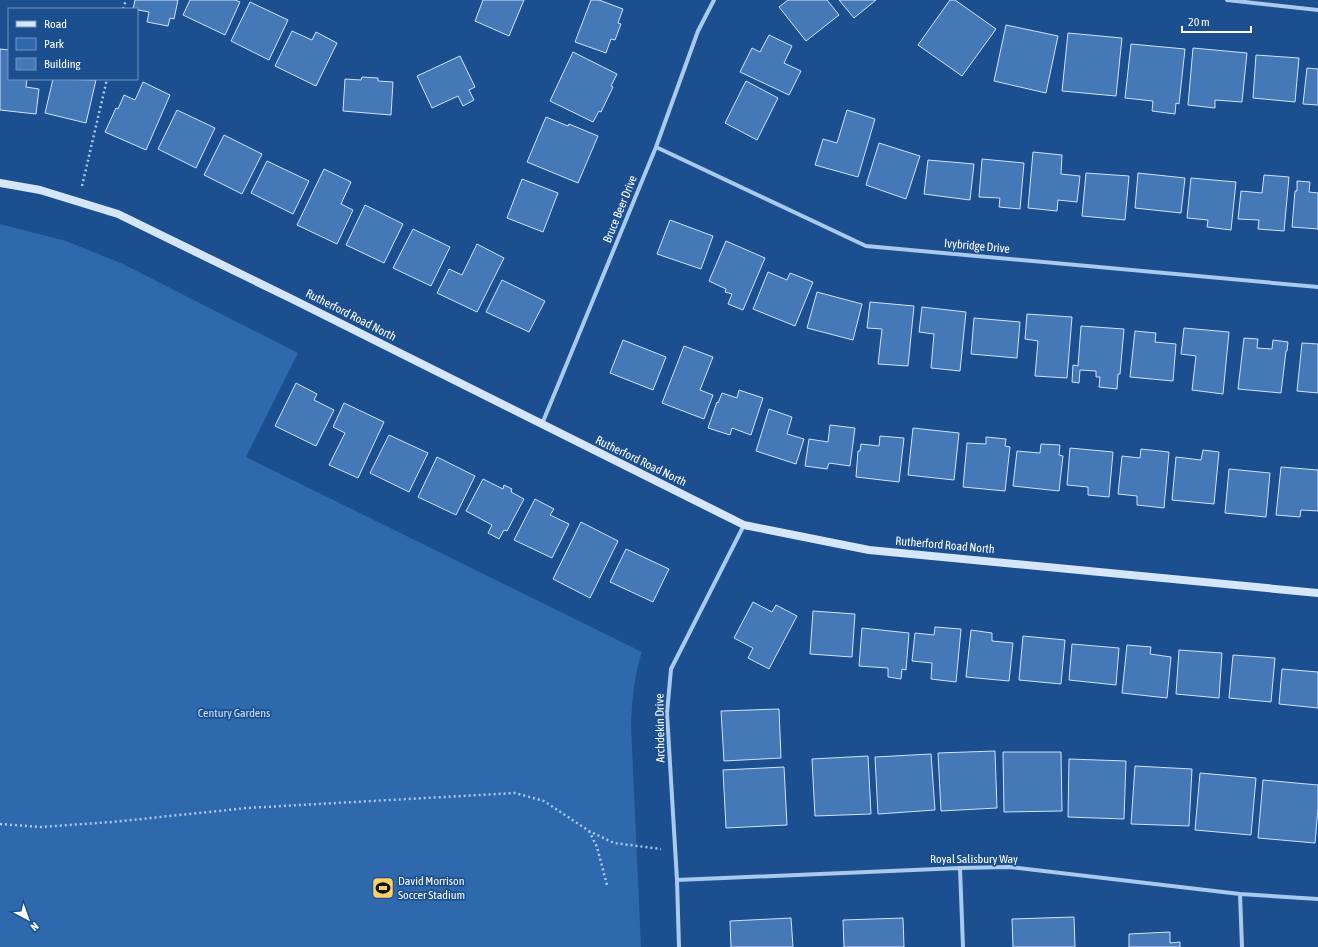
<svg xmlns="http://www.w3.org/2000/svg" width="1318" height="947" viewBox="0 0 1318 947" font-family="'Asap Condensed',sans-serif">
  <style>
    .green { fill: #2e69ad }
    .building { fill: #4478b7; stroke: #cfe3fa }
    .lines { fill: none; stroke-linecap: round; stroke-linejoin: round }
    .path { stroke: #a9c9ee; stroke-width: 2.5; stroke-dasharray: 2 3; stroke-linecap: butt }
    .street { stroke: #a9c9ee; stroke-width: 4 }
    .secondary { stroke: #d6e6fa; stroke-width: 8 }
    .labels { text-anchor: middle; stroke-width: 3.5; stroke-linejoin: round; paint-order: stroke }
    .street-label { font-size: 12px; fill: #fff; stroke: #1b4f8f }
    .park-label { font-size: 12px; fill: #cfe3fa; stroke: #1b4f8f }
    .poi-label { font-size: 12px; fill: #fff; stroke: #1b4f8f; text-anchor: start }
  </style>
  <rect width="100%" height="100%" fill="#1b4f8f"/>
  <path class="green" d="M 0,224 L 66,241 L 123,264 L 298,353 L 246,457 L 642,652 C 634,675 632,701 631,726 L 641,947 L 0,947 Z"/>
  <path class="building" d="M 135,0 L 178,0 L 174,19 L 170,18 L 168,26 L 147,22 L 149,12 L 133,9 Z
    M 190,0 L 235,0 L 240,2 L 225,35 L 183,15 Z
    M 483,0 L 524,0 L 509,36 L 475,21 Z
    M 591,0 L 599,0 L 623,9 L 618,23 L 621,24 L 615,40 L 611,39 L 606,53 L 575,42 Z
    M 788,0 L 827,0 L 839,15 L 806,41 L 779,7 Z
    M 839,0 L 876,0 L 854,18 Z
    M 950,0 L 955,0 L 996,29 L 962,76 L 918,45 Z
    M 250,2 L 288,20 L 269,60 L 231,41 Z
    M 1006,25 L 1058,36 L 1046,93 L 994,81 Z
    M 292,31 L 312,40 L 316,32 L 337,43 L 316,86 L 275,66 Z
    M 1068,33 L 1122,38 L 1116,96 L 1062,91 Z
    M 769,35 L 792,46 L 784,63 L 801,71 L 789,95 L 740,72 L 752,48 L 760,52 Z
    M 1131,44 L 1185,49 L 1179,104 L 1176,103 L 1175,114 L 1152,111 L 1153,101 L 1125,98 Z
    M 1193,48 L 1247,53 L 1242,102 L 1215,100 L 1215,108 L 1188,105 Z
    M 0,49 L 9,50 L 9,79 L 27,79 L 26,87 L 39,89 L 36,114 L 0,110 Z
    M 573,52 L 617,74 L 611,86 L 613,87 L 601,112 L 599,111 L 593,122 L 550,101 Z
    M 1256,55 L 1299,58 L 1295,102 L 1253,98 Z
    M 460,56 L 475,87 L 469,90 L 474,100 L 463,106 L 458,96 L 432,108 L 417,76 Z
    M 1307,68 L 1318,69 L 1318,105 L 1303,104 Z
    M 362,77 L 378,78 L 378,81 L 393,82 L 391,115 L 343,111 L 345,79 L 361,80 Z
    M 53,79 L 96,80 L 86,123 L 45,113 Z
    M 746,81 L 778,98 L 757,140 L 725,123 Z
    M 143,82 L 170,95 L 146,150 L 105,132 L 116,108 L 118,109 L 124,95 L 135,100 Z
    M 177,110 L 215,128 L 196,168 L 158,149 Z
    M 847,110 L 875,119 L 858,177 L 815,165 L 823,139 L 837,143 Z
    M 546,117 L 568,126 L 569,124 L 598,136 L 578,183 L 527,162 Z
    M 224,135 L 262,154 L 242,194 L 204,175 Z
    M 879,143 L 920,156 L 906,199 L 866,185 Z
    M 1033,152 L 1062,155 L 1061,174 L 1080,176 L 1077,202 L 1058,200 L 1057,211 L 1028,208 Z
    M 982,159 L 1024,163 L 1020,209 L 999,207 L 1000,198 L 979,197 Z
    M 928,160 L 974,164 L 970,200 L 924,194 Z
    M 267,161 L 309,181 L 293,214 L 251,193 Z
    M 324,169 L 351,182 L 341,204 L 353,210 L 337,244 L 297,225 Z
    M 1086,173 L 1129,176 L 1125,220 L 1082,216 Z
    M 1138,173 L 1185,178 L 1181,213 L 1135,208 Z
    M 1264,175 L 1289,177 L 1284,231 L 1258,229 L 1259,220 L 1238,219 L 1241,191 L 1262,193 Z
    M 1191,178 L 1236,182 L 1231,230 L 1207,227 L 1208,220 L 1187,218 Z
    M 522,179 L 558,193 L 543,232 L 507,218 Z
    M 1297,181 L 1310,182 L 1309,192 L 1318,193 L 1318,229 L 1292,227 L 1295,191 L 1297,191 Z
    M 365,205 L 403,224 L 384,263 L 346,245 Z
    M 670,220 L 713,236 L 701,269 L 657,254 Z
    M 413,229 L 450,247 L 431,286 L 393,268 Z
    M 726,241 L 765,258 L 743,310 L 728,304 L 732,294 L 725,292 L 726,289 L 709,281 Z
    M 477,244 L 504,258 L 477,312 L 437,293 L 449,269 L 462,275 Z
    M 768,272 L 787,280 L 790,273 L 813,282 L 795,326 L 753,309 Z
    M 502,280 L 545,301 L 529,332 L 486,312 Z
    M 817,292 L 862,304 L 853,340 L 807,328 Z
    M 870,302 L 914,306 L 908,366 L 878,364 L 882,329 L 867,328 Z
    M 922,307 L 966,312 L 960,371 L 931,368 L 934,334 L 919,332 Z
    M 1027,314 L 1072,317 L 1067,378 L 1035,376 L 1038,341 L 1025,339 Z
    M 974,318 L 1020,322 L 1017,358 L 971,354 Z
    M 1081,326 L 1124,329 L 1120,374 L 1118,374 L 1117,389 L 1099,387 L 1100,377 L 1096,377 L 1096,371 L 1080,370 L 1079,383 L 1072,382 L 1073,365 L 1078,366 Z
    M 1184,328 L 1229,332 L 1223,394 L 1192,390 L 1196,356 L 1181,354 Z
    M 1135,331 L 1156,333 L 1155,342 L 1176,344 L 1173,381 L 1130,377 Z
    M 1244,338 L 1258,339 L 1257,348 L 1272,349 L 1273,340 L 1288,342 L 1287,351 L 1286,351 L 1281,393 L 1238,389 Z
    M 623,340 L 666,357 L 653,390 L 610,373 Z
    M 1302,343 L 1318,344 L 1318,393 L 1297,391 Z
    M 684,346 L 713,357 L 700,390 L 713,395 L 704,419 L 662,403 Z
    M 296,383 L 317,394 L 314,400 L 334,410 L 316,446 L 275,426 Z
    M 739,390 L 763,398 L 751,435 L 732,428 L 730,435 L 708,428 L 717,402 L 718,403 L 722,393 L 737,398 Z
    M 344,403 L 384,422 L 358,478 L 329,465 L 345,433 L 333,427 Z
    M 769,409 L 792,417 L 787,434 L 804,439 L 796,464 L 756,451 Z
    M 830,425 L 855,428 L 850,466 L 829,463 L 827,469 L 805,466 L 809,439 L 828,442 Z
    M 913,428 L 959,433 L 954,480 L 908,475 Z
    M 389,435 L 428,453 L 409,492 L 370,473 Z
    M 880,436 L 904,438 L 899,482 L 856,477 L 858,451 L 860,451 L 861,444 L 879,446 Z
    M 986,437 L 1006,439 L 1005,446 L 1010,447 L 1005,491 L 963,487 L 967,443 L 986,444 Z
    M 1041,444 L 1060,445 L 1059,455 L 1063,456 L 1059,491 L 1013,486 L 1017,451 L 1040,453 Z
    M 1070,448 L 1113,452 L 1109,497 L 1088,495 L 1088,487 L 1067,485 Z
    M 1141,449 L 1169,452 L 1164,508 L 1137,505 L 1137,496 L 1118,494 L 1122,456 L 1140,458 Z
    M 1203,450 L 1219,452 L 1214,504 L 1172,500 L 1176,457 L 1201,460 Z
    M 437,457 L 475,476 L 456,515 L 418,497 Z
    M 1281,467 L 1318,470 L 1318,511 L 1301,510 L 1300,517 L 1276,515 Z
    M 1229,469 L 1270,473 L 1266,517 L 1225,513 Z
    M 483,479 L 503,489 L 504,485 L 512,489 L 511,492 L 524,499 L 507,531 L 504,530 L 499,539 L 488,533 L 492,525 L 466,511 Z
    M 535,499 L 554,509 L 550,515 L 569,524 L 552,558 L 514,540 Z
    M 581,522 L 618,541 L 590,598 L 553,579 Z
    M 626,549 L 669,569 L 653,602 L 610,582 Z
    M 753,602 L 772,612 L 776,605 L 797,616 L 769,669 L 748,658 L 753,648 L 734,638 Z
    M 813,611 L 855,614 L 852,657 L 810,654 Z
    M 935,627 L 961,629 L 956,682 L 931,679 L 932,663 L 912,661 L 915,633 L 934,635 Z
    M 862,628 L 909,633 L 906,670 L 902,669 L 901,679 L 888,677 L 888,668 L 859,666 Z
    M 971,630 L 992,633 L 992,641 L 1013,643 L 1009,681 L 966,677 Z
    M 1023,636 L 1065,640 L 1061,684 L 1019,680 Z
    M 1072,644 L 1119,648 L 1116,685 L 1069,680 Z
    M 1127,645 L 1151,647 L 1150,654 L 1171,657 L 1167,698 L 1122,693 Z
    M 1179,650 L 1222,653 L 1219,698 L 1176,694 Z
    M 1233,655 L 1275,658 L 1271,702 L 1229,698 Z
    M 1282,669 L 1318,672 L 1318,708 L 1279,704 Z
    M 779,709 L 781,758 L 724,761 L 721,711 Z
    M 995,751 L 997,808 L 941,811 L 938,753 Z
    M 1003,752 L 1061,752 L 1062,811 L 1004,812 Z
    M 931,754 L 935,810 L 878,814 L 875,757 Z
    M 868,756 L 871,814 L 815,816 L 812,759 Z
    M 1069,759 L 1126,761 L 1124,819 L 1068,817 Z
    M 1135,766 L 1192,769 L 1189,826 L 1131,824 Z
    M 784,767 L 787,825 L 726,828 L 723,770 Z
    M 1200,773 L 1256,778 L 1251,835 L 1195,830 Z
    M 1263,780 L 1318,785 L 1318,808 L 1315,843 L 1258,838 Z
    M 1074,917 L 1075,947 L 1013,947 L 1012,919 Z
    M 791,918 L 793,947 L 731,947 L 730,921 Z
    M 903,918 L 904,947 L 844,947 L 843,920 Z
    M 1170,932 L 1170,943 L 1180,942 L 1180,947 L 1129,947 L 1129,934 Z"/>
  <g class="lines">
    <path class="path" d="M 123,9 L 126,0
      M 82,186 L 107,79
      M 0,824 L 41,827 L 112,822 L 247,808 L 515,793 L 544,801 L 589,831 L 614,843 L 661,849
      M 589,831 L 597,847 L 607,885"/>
    <path class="street" d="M 1227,0 L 1318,10
      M 656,147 L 866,246 L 1318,287
      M 542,424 L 656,147 L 698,31 L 714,0
      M 960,868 L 963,947
      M 677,880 L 960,868 L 1009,867 L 1240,894 L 1318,899
      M 1240,894 L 1242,947
      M 679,947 L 677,880 L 667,713 L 671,669 L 744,525"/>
    <path class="secondary" d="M 0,183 L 40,190 L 118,214 L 292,299 L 744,525 L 869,550 L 1318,593"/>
  </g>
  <defs>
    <g id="stadium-square" transform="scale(1.15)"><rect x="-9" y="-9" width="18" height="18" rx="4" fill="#ffd166" stroke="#1b4f8f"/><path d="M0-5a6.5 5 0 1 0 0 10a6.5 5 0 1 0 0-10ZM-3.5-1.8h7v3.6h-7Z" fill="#111"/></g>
  </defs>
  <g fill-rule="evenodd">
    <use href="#stadium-square" x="383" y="888"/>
  </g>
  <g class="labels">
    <g class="street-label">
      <text transform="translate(620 209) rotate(-68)" y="4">Bruce Beer Drive</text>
      <text transform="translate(977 246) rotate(5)" y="4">Ivybridge Drive</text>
      <text transform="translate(351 315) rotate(27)" y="4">Rutherford Road North</text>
      <text transform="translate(641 461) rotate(26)" y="4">Rutherford Road North</text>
      <text transform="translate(945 545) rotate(5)" y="4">Rutherford Road North</text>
      <text transform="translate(660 728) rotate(-91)" y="4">Archdekin Drive</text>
      <text x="974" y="863">Royal Salisbury Way</text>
    </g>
    <g class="park-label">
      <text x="234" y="717">Century Gardens</text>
    </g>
    <g class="poi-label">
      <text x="398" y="885">David Morrison<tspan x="398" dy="14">Soccer Stadium</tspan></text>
    </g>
  </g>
  <rect x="8" y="8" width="130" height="72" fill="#1b4f8f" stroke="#7695bc"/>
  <rect x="16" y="21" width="20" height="6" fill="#d6e6fa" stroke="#7695bc"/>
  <text x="44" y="28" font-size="12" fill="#ffffff">Road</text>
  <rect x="16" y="38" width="20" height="12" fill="#2e69ad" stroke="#7695bc"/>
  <text x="44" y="48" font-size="12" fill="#ffffff">Park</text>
  <rect x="16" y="58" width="20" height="12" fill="#4478b7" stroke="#7695bc"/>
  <text x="44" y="68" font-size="12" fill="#ffffff">Building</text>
  <g transform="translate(28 919) rotate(139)" stroke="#1b4f8f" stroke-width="3" paint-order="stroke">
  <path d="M0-3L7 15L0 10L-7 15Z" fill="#ffffff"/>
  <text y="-6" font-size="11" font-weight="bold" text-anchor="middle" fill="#ffffff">N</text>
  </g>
  <path d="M1182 26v6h69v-6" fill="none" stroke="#ffffff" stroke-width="2"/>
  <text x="1188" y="26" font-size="12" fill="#ffffff" stroke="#1b4f8f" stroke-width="3" paint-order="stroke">20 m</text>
</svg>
